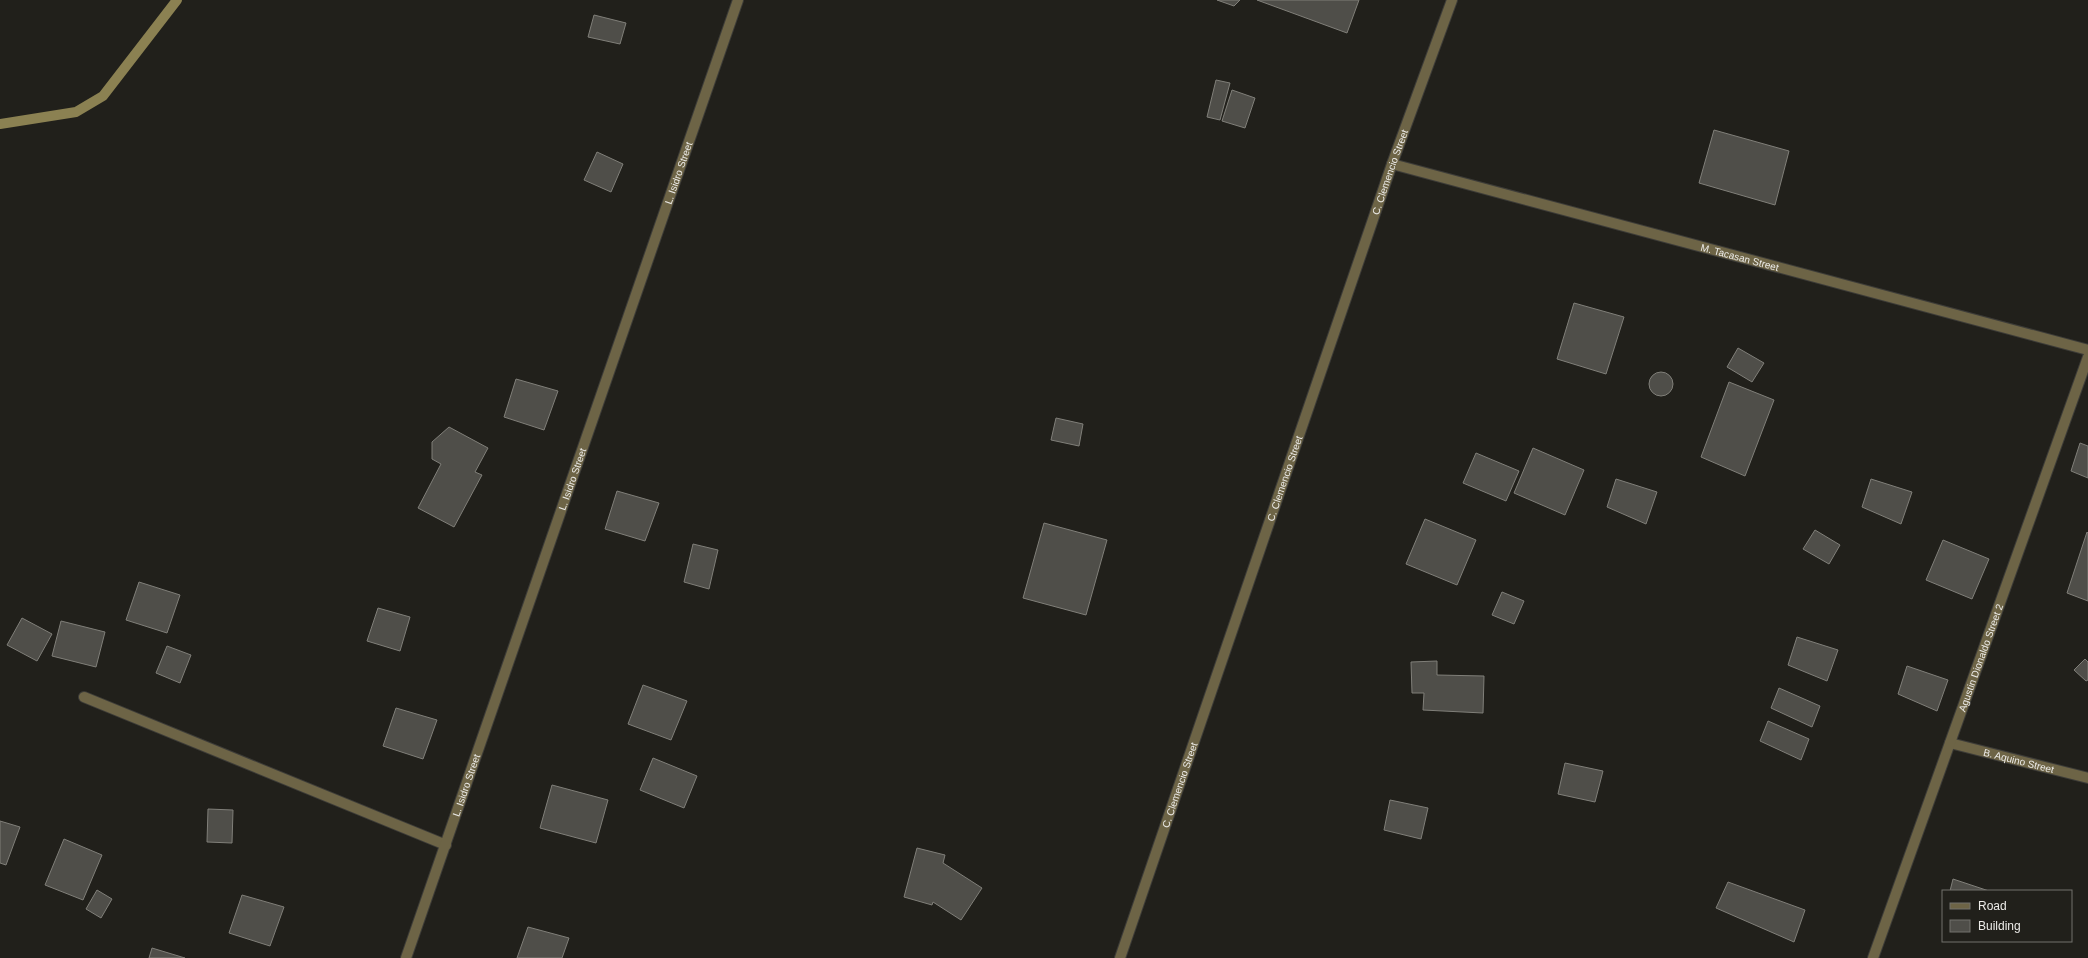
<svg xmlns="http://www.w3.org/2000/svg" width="2088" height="958" viewBox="0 0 2088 958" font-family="Helvetica,sans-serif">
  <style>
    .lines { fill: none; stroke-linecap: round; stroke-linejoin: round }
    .stream { stroke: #8b8152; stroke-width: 10 }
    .building { fill: #4f4e49; stroke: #807f79 }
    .minor-casing { stroke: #3d3c38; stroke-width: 12 }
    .minor { stroke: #6d6446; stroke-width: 10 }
    .labels { text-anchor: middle; stroke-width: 3; stroke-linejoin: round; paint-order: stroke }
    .street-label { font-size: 10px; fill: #ecebe8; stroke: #21201b }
  </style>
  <rect width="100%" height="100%" fill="#21201b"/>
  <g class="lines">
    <path class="stream" d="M 0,124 L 76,112 L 103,96 L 177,0"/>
  </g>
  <path class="building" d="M 1217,0 L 1240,0 L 1234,6 Z
    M 1257,0 L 1359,0 L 1347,33 Z
    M 594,15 L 626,23 L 620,44 L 588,37 Z
    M 1216,80 L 1230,83 L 1220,120 L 1207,117 Z
    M 1232,90 L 1255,98 L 1245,128 L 1222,121 Z
    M 1714,130 L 1789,151 L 1775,205 L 1699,183 Z
    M 597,152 L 623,164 L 611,192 L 584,180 Z
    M 1574,303 L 1624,317 L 1606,374 L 1557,359 Z
    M 1738,348 L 1764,363 L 1752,382 L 1727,367 Z
    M1649 384a12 12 0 1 1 24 0a12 12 0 1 1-24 0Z
    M 516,379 L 558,391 L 544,430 L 504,417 Z
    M 1729,382 L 1774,400 L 1745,476 L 1701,457 Z
    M 1056,418 L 1083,424 L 1079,446 L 1051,440 Z
    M 449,427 L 488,448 L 475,472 L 482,475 L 454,527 L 418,508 L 441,464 L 432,459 L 432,442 Z
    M 2080,443 L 2088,446 L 2088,478 L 2071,471 Z
    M 1533,448 L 1584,470 L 1565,515 L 1514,493 Z
    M 1476,453 L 1519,471 L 1506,501 L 1463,483 Z
    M 1616,479 L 1657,492 L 1646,524 L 1607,507 Z
    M 1871,479 L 1912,492 L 1901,524 L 1862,507 Z
    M 617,491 L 659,503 L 645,541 L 605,529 Z
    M 1425,519 L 1476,540 L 1457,585 L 1406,564 Z
    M 1044,523 L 1107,540 L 1086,615 L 1023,598 Z
    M 1815,530 L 1840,545 L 1829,564 L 1803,549 Z
    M 2087,532 L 2088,533 L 2088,601 L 2067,593 Z
    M 1943,540 L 1989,559 L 1972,599 L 1926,580 Z
    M 693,544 L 718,550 L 709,589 L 684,582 Z
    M 139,582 L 180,595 L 167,633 L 126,620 Z
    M 1502,592 L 1524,601 L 1514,624 L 1492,615 Z
    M 378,608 L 410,617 L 400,651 L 367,641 Z
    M 22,618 L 52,634 L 37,661 L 7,645 Z
    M 61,621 L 105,632 L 96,667 L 52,656 Z
    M 1797,637 L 1838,650 L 1827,681 L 1788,665 Z
    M 167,646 L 191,655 L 180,683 L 156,673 Z
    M 2085,659 L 2088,662 L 2088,680 L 2086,681 L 2074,670 Z
    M 1437,661 L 1437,675 L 1484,676 L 1483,713 L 1423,710 L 1424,693 L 1412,693 L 1411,662 Z
    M 1907,666 L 1948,680 L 1937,711 L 1898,694 Z
    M 643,685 L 687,701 L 671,740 L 628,724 Z
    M 1779,688 L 1820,706 L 1812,727 L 1771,708 Z
    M 396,708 L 437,720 L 423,759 L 383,746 Z
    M 1768,721 L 1809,739 L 1801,760 L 1760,741 Z
    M 653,758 L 697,776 L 684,808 L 640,790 Z
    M 1565,763 L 1603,771 L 1595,802 L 1558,794 Z
    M 552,785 L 608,800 L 596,843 L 540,828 Z
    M 1390,800 L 1428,808 L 1421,839 L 1384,830 Z
    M 208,809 L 233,810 L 232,843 L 207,842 Z
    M 0,821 L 20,827 L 6,865 L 0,863 Z
    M 64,839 L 102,855 L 83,900 L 45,885 Z
    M 917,848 L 945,855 L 943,863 L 982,888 L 961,920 L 933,902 L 932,905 L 904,897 Z
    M 1953,879 L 1989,891 L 1950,891 Z
    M 1728,882 L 1805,910 L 1794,942 L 1716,908 Z
    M 97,890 L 112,899 L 101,918 L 86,909 Z
    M 242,895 L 284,907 L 270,946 L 229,933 Z
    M 528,927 L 569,938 L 562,958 L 517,958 Z
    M 152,948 L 185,958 L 149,958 Z"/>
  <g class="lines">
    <g class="minor-casing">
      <g id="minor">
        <path id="s1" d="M 1392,164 L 2088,350"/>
        <path d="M 84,697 L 446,845"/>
        <path id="s2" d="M 1950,743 L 2088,778"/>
        <path id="s3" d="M 406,958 L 738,0"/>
        <path id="s4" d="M 1120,958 L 1392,164 L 1452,0"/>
        <path id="s5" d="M 1873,958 L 2088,357"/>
      </g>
    </g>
    <use href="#minor" class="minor"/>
  </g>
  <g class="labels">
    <g class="street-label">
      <text dy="4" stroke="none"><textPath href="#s4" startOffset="831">C. Clemencio Street</textPath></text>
      <text dy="4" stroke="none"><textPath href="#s3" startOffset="831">L. Isidro Street</textPath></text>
      <text dy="4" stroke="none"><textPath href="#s1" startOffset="360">M. Tacasan Street</textPath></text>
      <text dy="4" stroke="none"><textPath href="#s3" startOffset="507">L. Isidro Street</textPath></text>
      <text dy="4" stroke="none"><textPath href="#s4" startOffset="507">C. Clemencio Street</textPath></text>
      <text dy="4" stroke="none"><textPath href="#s5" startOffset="319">Agustin Dionaldo Street 2</textPath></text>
      <text dy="4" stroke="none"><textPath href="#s2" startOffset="71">B. Aquino Street</textPath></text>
      <text dy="4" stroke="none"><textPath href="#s3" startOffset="183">L. Isidro Street</textPath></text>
      <text dy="4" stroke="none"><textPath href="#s4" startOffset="183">C. Clemencio Street</textPath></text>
    </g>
  </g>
  <rect x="1942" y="890" width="130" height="52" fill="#21201b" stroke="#72716d"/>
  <rect x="1950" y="903" width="20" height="6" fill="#6d6446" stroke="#72716d"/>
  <text x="1978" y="910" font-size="12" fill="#ecebe8">Road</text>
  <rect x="1950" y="920" width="20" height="12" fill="#4f4e49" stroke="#72716d"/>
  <text x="1978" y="930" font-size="12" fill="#ecebe8">Building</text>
</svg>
